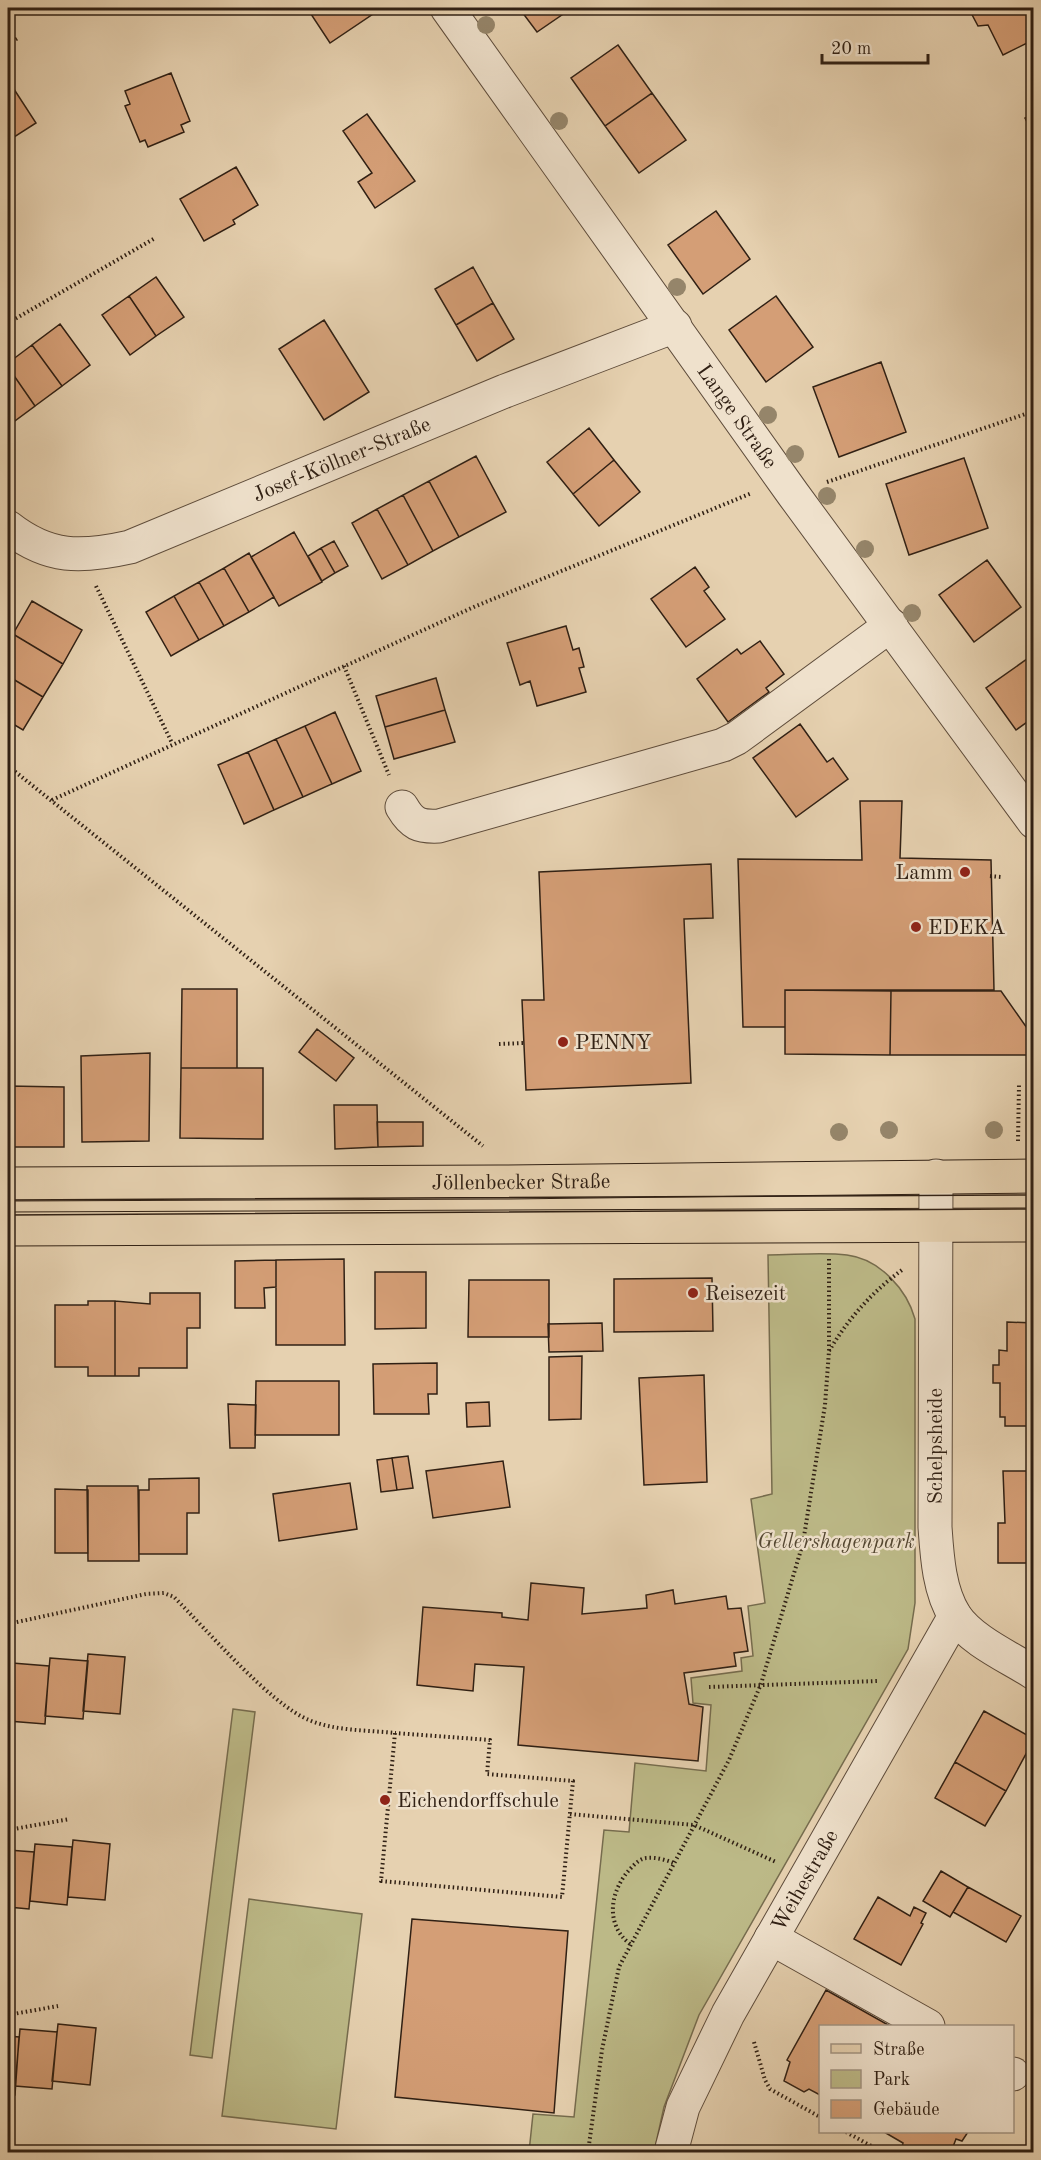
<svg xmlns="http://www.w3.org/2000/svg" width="1041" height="2160" viewBox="0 0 1041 2160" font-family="'Old Standard TT',serif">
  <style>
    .green { fill: #bcb987; stroke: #766c4e; stroke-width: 1.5 }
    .building { fill: #d49e76; stroke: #302014; stroke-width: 1.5 }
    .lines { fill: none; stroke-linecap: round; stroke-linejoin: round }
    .minor-casing { stroke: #5e4c3b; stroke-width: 35 }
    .major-casing { stroke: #302014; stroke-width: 35 }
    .path { stroke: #302014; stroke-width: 4; stroke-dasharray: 1.5 3; stroke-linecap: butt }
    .minor { stroke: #efe1cc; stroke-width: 33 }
    .major { stroke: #e6d1b0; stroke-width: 33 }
    .tram { stroke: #302014; stroke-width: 1.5 }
    .tree { fill: #95856a }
    .poi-dot { fill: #8f2418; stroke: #efe1cc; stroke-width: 2 }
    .labels { text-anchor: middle; stroke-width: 5; stroke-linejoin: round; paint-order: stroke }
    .street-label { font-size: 21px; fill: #302014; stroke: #efe1cc }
    .poi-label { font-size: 21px; fill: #302014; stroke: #efe1cc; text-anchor: start }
    .park-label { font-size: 21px; font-style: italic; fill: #534631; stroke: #efe1cc }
  </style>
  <rect width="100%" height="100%" fill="#e6d1b0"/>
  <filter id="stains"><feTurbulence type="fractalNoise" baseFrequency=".00333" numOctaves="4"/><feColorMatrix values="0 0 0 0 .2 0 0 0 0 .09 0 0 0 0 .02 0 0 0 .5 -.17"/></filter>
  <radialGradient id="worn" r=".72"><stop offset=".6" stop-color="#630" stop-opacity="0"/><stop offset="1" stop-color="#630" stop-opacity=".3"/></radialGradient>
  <path class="green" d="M 768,1255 C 794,1255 822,1252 847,1255 C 880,1259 907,1290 915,1319 L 915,1603 L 908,1649 L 699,2015 L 664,2107 L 654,2152 L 529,2152 L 533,2114 L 574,2117 L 604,1830 L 629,1832 L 635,1763 L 706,1771 L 711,1705 L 693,1703 L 691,1678 L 742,1671 L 741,1658 L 753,1656 L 748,1606 L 765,1603 L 751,1499 L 772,1494 Z
    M 233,1709 L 255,1712 L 212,2058 L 190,2055 Z
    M 249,1899 L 362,1914 L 336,2129 L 222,2116 Z"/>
  <path class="building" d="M 307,8 L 369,8 L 373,14 L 330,43 Z
    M 519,8 L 572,8 L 537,32 Z
    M 972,8 L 1034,8 L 1034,45 L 1027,43 L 1003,55 L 988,25 L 978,26 L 969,9 Z
    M 618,45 L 652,93 L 605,126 L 571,78 Z
    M 171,73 L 190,121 L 181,125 L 184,132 L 148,147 L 145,140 L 140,142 L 125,106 L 130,104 L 125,91 Z
    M 10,83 L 36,123 L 8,141 L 8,84 Z
    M 652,93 L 686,140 L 639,173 L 605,126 Z
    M 367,114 L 415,181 L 375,208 L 358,182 L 372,173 L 343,131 Z
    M 1034,114 L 1034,135 L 1025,118 Z
    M 236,167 L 258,205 L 233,220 L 235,224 L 204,241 L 180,199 Z
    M 716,211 L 750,259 L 703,294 L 668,245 Z
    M 473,267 L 493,303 L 456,325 L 435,289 Z
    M 156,277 L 184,317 L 156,336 L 129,296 Z
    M 129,296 L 156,336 L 130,355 L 102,315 Z
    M 776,296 L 813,347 L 766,382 L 729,330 Z
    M 493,303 L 514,339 L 477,361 L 456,325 Z
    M 324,320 L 369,392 L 324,420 L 279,349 Z
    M 60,324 L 90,365 L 62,386 L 32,345 Z
    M 32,345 L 62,386 L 35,406 L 8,367 L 8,363 Z
    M 881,362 L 906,432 L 839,457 L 813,387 Z
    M 8,367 L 35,406 L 8,426 Z
    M 589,428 L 614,460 L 573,494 L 547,462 Z
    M 476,456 L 506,512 L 459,537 L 429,481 Z
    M 964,458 L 988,528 L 909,555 L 886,484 Z
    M 614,460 L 640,492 L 599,526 L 573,494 Z
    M 429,481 L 459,537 L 433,551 L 403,495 Z
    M 403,495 L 433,551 L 408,565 L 377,509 Z
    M 377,509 L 408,565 L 382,579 L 352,523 Z
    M 294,532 L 322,582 L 279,606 L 251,557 Z
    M 334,541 L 348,566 L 335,573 L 321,548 Z
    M 321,548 L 335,573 L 322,581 L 308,556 Z
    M 249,553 L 274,597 L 249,612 L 224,568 Z
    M 987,560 L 1021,607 L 974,642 L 939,595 Z
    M 695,567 L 709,587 L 704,591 L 725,619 L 686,647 L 651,599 Z
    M 224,568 L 249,612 L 224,626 L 199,582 Z
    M 199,582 L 224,626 L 199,640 L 174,596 Z
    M 174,596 L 199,640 L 171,656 L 146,612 Z
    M 32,601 L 82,630 L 63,664 L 13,634 Z
    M 566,626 L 573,650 L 579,648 L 584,667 L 579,668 L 586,692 L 537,706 L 530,681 L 520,685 L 507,643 Z
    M 13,634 L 63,664 L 43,697 L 8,676 L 8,643 Z
    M 760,641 L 784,674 L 766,688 L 769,692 L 728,722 L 697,679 L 737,649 L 741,654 Z
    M 1034,654 L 1034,717 L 1016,730 L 986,688 Z
    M 8,676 L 43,697 L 23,730 L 8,721 Z
    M 436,678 L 445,710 L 385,727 L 376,696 Z
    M 445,710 L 455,742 L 394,759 L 385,727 Z
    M 335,712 L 361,771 L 332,784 L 305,726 Z
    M 800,724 L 827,762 L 833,758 L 848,779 L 796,817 L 753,758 Z
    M 305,726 L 332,784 L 303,797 L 276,739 Z
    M 276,739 L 303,797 L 274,810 L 248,752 Z
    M 248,752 L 274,810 L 244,824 L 218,765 Z
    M 860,801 L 902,801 L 900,858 L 991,860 L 994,990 L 785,990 L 785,1027 L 743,1027 L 738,859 L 862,860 Z
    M 711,864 L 713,918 L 684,919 L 691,1083 L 526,1090 L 522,1000 L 544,1000 L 539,872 Z
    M 182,989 L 237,989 L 237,1068 L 181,1068 Z
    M 785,990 L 891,991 L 890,1055 L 785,1054 Z
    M 891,991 L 1001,991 L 1034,1038 L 1034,1055 L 890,1055 Z
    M 317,1029 L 354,1058 L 336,1081 L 299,1052 Z
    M 150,1053 L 149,1141 L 82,1142 L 81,1056 Z
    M 181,1068 L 263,1068 L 263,1139 L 180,1138 Z
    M 8,1086 L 64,1087 L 64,1147 L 8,1147 Z
    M 334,1105 L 377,1105 L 378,1147 L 335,1149 Z
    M 377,1122 L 423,1122 L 423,1146 L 378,1147 Z
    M 344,1259 L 345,1345 L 276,1345 L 276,1260 Z
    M 276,1260 L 276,1287 L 264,1288 L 265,1308 L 235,1308 L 235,1261 Z
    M 375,1272 L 426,1272 L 426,1328 L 375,1329 Z
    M 712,1278 L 713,1331 L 614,1332 L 614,1279 Z
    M 469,1280 L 549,1280 L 549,1337 L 468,1337 Z
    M 150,1293 L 200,1293 L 200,1328 L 187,1328 L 187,1368 L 139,1368 L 139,1376 L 115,1376 L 115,1301 L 150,1304 Z
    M 88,1301 L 115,1301 L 115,1376 L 88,1376 L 88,1367 L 55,1367 L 55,1305 L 88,1305 Z
    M 1007,1322 L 1034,1323 L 1034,1426 L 1005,1426 L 1005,1417 L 1000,1417 L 1000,1383 L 993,1383 L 993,1365 L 999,1365 L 999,1350 L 1007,1351 Z
    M 602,1323 L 603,1351 L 549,1352 L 548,1324 Z
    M 582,1356 L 581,1419 L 549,1420 L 549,1357 Z
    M 437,1363 L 437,1394 L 428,1394 L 429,1414 L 374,1414 L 373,1364 Z
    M 704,1375 L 707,1482 L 644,1485 L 639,1378 Z
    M 256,1381 L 339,1381 L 339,1435 L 255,1435 Z
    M 489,1402 L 490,1426 L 467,1427 L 466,1403 Z
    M 228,1404 L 256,1405 L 255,1448 L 230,1448 Z
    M 408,1456 L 413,1488 L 397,1490 L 392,1458 Z
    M 392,1458 L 397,1490 L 381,1492 L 377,1460 Z
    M 503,1461 L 510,1507 L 433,1518 L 426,1471 Z
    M 1003,1471 L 1034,1471 L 1034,1563 L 998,1563 L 998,1523 L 1005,1523 Z
    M 199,1478 L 199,1513 L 187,1513 L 187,1554 L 139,1554 L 139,1490 L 149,1490 L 149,1479 Z
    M 350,1483 L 357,1529 L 279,1541 L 273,1494 Z
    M 87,1486 L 138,1486 L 139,1561 L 88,1561 Z
    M 55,1489 L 88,1490 L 88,1553 L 55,1553 Z
    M 531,1583 L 584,1588 L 582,1614 L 647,1608 L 646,1595 L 673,1590 L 675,1604 L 726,1596 L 728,1609 L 741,1608 L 748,1651 L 734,1653 L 736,1666 L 684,1673 L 689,1704 L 703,1707 L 698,1761 L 518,1745 L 524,1667 L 475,1664 L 473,1691 L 417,1685 L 423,1607 L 502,1613 L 502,1617 L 528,1620 Z
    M 88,1654 L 125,1657 L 120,1714 L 83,1711 Z
    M 50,1658 L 88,1661 L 83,1719 L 45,1716 Z
    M 12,1663 L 49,1666 L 45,1724 L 8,1721 Z
    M 984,1711 L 1034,1739 L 1006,1791 L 955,1762 Z
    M 955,1762 L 1006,1791 L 985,1826 L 935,1798 Z
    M 73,1840 L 110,1844 L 105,1900 L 68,1897 Z
    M 35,1844 L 72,1847 L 67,1905 L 30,1901 Z
    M 8,1850 L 34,1852 L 29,1909 L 8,1907 Z
    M 941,1871 L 968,1887 L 950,1917 L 923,1901 Z
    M 968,1887 L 1021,1916 L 1006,1942 L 953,1912 Z
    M 878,1897 L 910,1916 L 914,1907 L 926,1913 L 921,1923 L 923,1924 L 901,1965 L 854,1939 Z
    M 412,1919 L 568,1931 L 554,2113 L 395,2097 Z
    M 826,1990 L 890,2026 L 820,2026 L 820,2095 L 809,2089 L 804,2092 L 784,2081 L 790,2062 L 787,2060 Z
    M 58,2024 L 96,2028 L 90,2085 L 52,2081 Z
    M 20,2029 L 57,2032 L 52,2089 L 15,2086 Z
    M 8,2036 L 19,2037 L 15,2095 L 8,2094 Z
    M 884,2132 L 968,2132 L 962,2141 L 956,2139 L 951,2152 L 913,2152 L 902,2148 L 903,2143 Z"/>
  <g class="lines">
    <g class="minor-casing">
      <g id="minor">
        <path id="s1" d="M 447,8 L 793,494 L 1034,822"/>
        <path id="s2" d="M 8,527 C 49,559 81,558 130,547 L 505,391 L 675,326"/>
        <path d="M 402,807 C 412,824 419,827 439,826 L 723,745 L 737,738 L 891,625"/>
        <path d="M 936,1176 L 935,1527 C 937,1556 939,1591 955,1616 C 972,1641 1009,1657 1034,1673"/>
        <path d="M 771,1938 L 928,2026"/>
        <path d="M 1012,2074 L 1013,2074"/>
        <path id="s3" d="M 671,2152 L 683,2107 L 728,2014 L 955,1616"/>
      </g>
    </g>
    <g class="major-casing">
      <g id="major">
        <path id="s4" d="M 8,1184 L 500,1182 L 1034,1176"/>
        <path d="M 8,1229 L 1034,1225"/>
      </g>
    </g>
    <path class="path" d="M 8,44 L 18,38
      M 8,323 L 155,238
      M 827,482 L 1034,411
      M 96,586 L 172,743
      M 344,666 L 389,775
      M 8,766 L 483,1146
      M 52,800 L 476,606 L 752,493
      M 990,876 L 1001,877
      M 499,1044 L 524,1043
      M 1018,1141 L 1019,1085
      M 829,1351 C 848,1319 872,1292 902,1270
      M 8,1624 L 146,1594 L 164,1593 L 174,1597 C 205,1628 271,1705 309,1720 C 335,1731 366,1730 395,1733 L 381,1881 L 562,1897 L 573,1781 L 487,1774 L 490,1740 L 395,1733
      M 709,1687 L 878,1681
      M 570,1814 L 694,1825 L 776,1862
      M 8,1830 L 70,1819
      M 630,1944 C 604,1924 610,1889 632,1867 C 636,1863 641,1858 647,1858 C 656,1857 666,1860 674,1863
      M 8,2015 L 58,2006
      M 754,2042 L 765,2080 L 770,2089 L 820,2117
      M 846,2132 L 882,2152
      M 588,2152 L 602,2050 L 619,1967 L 729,1760 L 761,1684 L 803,1543 L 825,1405 L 829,1351 L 829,1259"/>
    <use href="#minor" class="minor"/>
    <use href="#major" class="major"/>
    <path class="tram" d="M 8,1200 L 1034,1195
      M 8,1215 L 1034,1209"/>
  </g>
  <g class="tree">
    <circle cx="486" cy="25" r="9"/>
    <circle cx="559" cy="121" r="9"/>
    <circle cx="677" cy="287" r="9"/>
    <circle cx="768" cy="415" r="9"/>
    <circle cx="795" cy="454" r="9"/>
    <circle cx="827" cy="496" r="9"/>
    <circle cx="865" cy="549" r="9"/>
    <circle cx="912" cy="613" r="9"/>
    <circle cx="889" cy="1130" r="9"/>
    <circle cx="994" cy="1130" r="9"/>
    <circle cx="839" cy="1132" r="9"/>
  </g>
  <g class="poi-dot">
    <circle cx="965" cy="872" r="6"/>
    <circle cx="916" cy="927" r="6"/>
    <circle cx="563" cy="1042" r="6"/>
    <circle cx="693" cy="1293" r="6"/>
    <circle cx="385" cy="1800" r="6"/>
  </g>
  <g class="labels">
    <g class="street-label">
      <text dy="7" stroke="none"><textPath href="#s1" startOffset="501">Lange Straße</textPath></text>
      <text dy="7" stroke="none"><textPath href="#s2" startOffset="358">Josef-Köllner-Straße</textPath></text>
      <text dy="7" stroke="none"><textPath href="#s4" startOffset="513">Jöllenbecker Straße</textPath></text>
      <text transform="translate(935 1446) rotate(-90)" y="7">Schelpsheide</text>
      <text dy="7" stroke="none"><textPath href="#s3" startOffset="304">Weihestraße</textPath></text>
    </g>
    <g class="poi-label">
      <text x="953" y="879" text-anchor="end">Lamm</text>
      <text x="928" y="934">EDEKA</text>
      <text x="575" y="1049">PENNY</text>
      <text x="705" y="1300">Reisezeit</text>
      <text x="397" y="1807">Eichendorffschule</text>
    </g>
    <g class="park-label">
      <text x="836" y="1548">Gellershagenpark</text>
    </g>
  </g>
  <rect width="1041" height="2160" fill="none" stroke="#e6d1b0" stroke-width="30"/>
  <rect x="9" y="9" width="1023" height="2142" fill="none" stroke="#302014" stroke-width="3"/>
  <rect x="15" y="15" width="1011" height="2130" fill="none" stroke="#302014" stroke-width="1.5"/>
  <rect x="819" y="2025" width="195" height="108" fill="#efe1cc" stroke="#a39482" stroke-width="1.5"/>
  <rect x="831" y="2044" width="30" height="9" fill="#e6d1b0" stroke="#a39482" stroke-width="1.5"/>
  <text x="873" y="2055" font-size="18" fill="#302014">Straße</text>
  <rect x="831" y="2070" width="30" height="18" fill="#bcb987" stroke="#a39482" stroke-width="1.5"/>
  <text x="873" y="2085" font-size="18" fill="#302014">Park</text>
  <rect x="831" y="2100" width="30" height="18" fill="#d49e76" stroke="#a39482" stroke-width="1.5"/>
  <text x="873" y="2115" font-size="18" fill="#302014">Gebäude</text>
  <path d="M822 54v9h106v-9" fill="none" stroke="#302014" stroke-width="3"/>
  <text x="831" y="54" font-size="18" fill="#302014" stroke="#efe1cc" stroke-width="4.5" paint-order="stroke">20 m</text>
  <rect width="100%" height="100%" filter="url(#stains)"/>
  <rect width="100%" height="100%" fill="url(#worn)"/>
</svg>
